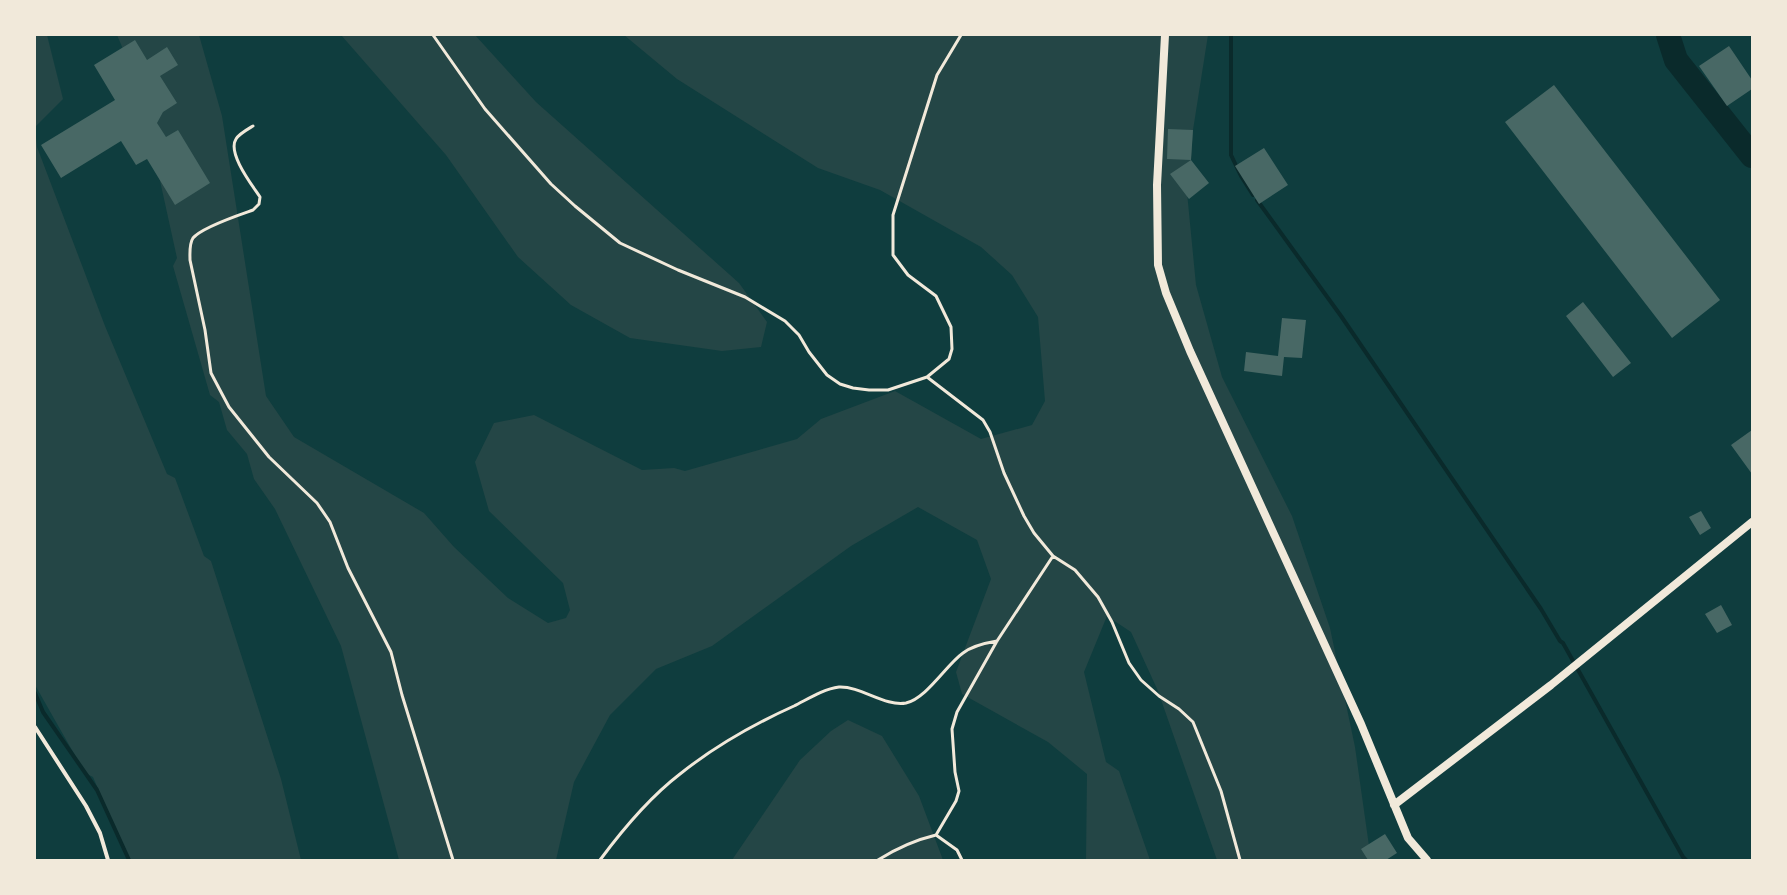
<svg xmlns="http://www.w3.org/2000/svg" width="1787" height="895" viewBox="0 0 1787 895" font-family="Mulish,sans-serif">
  <style>
    .green { fill: #244646 }
    .lines { fill: none; stroke-linecap: round; stroke-linejoin: round }
    .stream { stroke: #0a2a2b; stroke-width: 4 }
    .river { stroke: #0a2a2b; stroke-width: 24 }
    .building { fill: #486865 }
    .service { stroke: #f1e9da; stroke-width: 3 }
    .minor { stroke: #f1e9da; stroke-width: 4 }
    .secondary { stroke: #f1e9da; stroke-width: 8 }
  </style>
  <rect width="100%" height="100%" fill="#0f3d3e"/>
  <path class="green" d="M 35,35 L 47,35 L 63,99 L 35,127 L 37,147 L 105,326 L 167,474 L 175,478 L 204,556 L 211,561 L 281,779 L 301,860 L 127,860 L 123,848 L 93,777 L 85,773 L 35,685 Z
    M 117,35 L 199,35 L 222,116 L 266,396 L 294,437 L 424,513 L 454,547 L 508,598 L 548,623 L 566,618 L 570,610 L 563,583 L 489,511 L 475,462 L 494,423 L 534,415 L 642,470 L 674,468 L 685,471 L 797,439 L 821,419 L 895,391 L 981,439 L 1032,425 L 1045,401 L 1038,317 L 1012,275 L 981,247 L 880,190 L 818,168 L 677,79 L 624,35 L 1208,35 L 1193,130 L 1191,160 L 1186,182 L 1196,285 L 1222,377 L 1292,516 L 1330,628 L 1355,747 L 1371,860 L 1217,860 L 1158,691 L 1131,632 L 1107,616 L 1084,672 L 1106,762 L 1119,771 L 1150,860 L 1086,860 L 1087,774 L 1048,742 L 962,694 L 956,672 L 991,579 L 977,540 L 918,507 L 851,546 L 712,646 L 656,669 L 610,715 L 574,782 L 556,860 L 399,860 L 341,646 L 275,509 L 254,479 L 247,454 L 227,430 L 219,402 L 210,395 L 173,266 L 177,258 L 157,167 L 144,98 Z
    M 341,35 L 475,35 L 536,102 L 739,283 L 767,322 L 761,347 L 722,351 L 630,338 L 571,305 L 518,257 L 446,155 Z
    M 848,720 L 882,736 L 919,796 L 943,860 L 732,860 L 800,760 L 831,731 Z"/>
  <g class="lines">
    <path class="stream" d="M 1231,35 L 1231,155 L 1241,176 L 1253,195
      M 1257,200 L 1341,316 L 1541,609 L 1560,641 L 1563,643 L 1683,857 L 1686,860
      M 35,693 L 43,712 L 97,790 L 129,860"/>
    <path class="river" d="M 1668,35 L 1676,60 L 1752,156"/>
  </g>
  <path class="building" d="M 135,40 L 147,60 L 167,47 L 178,65 L 160,76 L 177,103 L 163,112 L 157,123 L 166,137 L 178,130 L 210,183 L 175,205 L 147,159 L 136,165 L 121,141 L 61,178 L 41,145 L 115,100 L 94,65 Z
    M 1729,46 L 1752,80 L 1752,89 L 1727,106 L 1699,66 Z
    M 1554,85 L 1720,300 L 1672,338 L 1505,122 Z
    M 1168,129 L 1193,130 L 1191,160 L 1167,159 Z
    M 1264,148 L 1288,185 L 1259,204 L 1235,166 Z
    M 1191,160 L 1209,183 L 1189,199 L 1170,174 Z
    M 1583,302 L 1631,363 L 1613,377 L 1566,316 Z
    M 1282,318 L 1306,320 L 1302,358 L 1284,357 L 1282,376 L 1244,371 L 1246,352 L 1278,356 Z
    M 1752,430 L 1752,474 L 1731,445 Z
    M 1701,511 L 1711,528 L 1700,535 L 1689,517 Z
    M 1721,605 L 1732,625 L 1717,633 L 1705,614 Z
    M 1385,834 L 1397,853 L 1386,860 L 1368,860 L 1361,849 Z"/>
  <g class="lines">
    <path class="service" d="M 433,35 L 485,109 L 551,184 L 575,206 L 620,243 L 678,270 L 745,297 L 785,321 L 799,335 L 809,352 L 827,375 L 840,384 L 853,388 L 869,390 L 888,390 L 927,377 L 949,359 L 952,349 L 951,327 L 936,296 L 908,275 L 893,255 L 893,215 L 937,75 L 961,35
      M 253,126 C 248,129 239,134 236,139 C 227,153 252,185 260,197 L 259,204 L 253,210 C 239,215 202,227 193,238 C 189,244 190,254 190,260 L 205,330 L 211,373 L 221,392 L 229,407 L 269,457 L 317,503 L 330,522 L 348,568 L 391,652 L 402,695 L 453,860
      M 927,377 L 983,420 L 990,432 L 1004,473 L 1024,516 L 1034,533 L 1053,556 L 1075,570 L 1098,597 L 1112,622 L 1129,663 L 1141,680 L 1159,696 L 1179,709 L 1193,722 L 1221,791 L 1240,860
      M 936,835 L 957,850 L 962,860
      M 600,860 C 623,829 650,797 680,774 C 715,746 754,724 794,706 C 808,699 823,689 839,687 C 861,686 885,707 906,703 C 927,698 946,665 963,653 C 972,646 985,643 997,641
      M 878,860 C 897,848 915,840 936,835 L 956,801 L 959,791 L 955,772 L 952,729 L 957,712 L 997,641 L 1053,556"/>
    <path class="minor" d="M 35,727 L 86,806 L 100,833 L 108,860"/>
    <path class="secondary" d="M 1165,35 L 1157,185 L 1158,265 L 1166,293 L 1190,351 L 1361,724 L 1408,838 L 1427,860
      M 1394,805 L 1551,685 L 1752,522"/>
  </g>
  <rect width="1787" height="895" fill="none" stroke="#f1e9da" stroke-width="72"/>
</svg>
